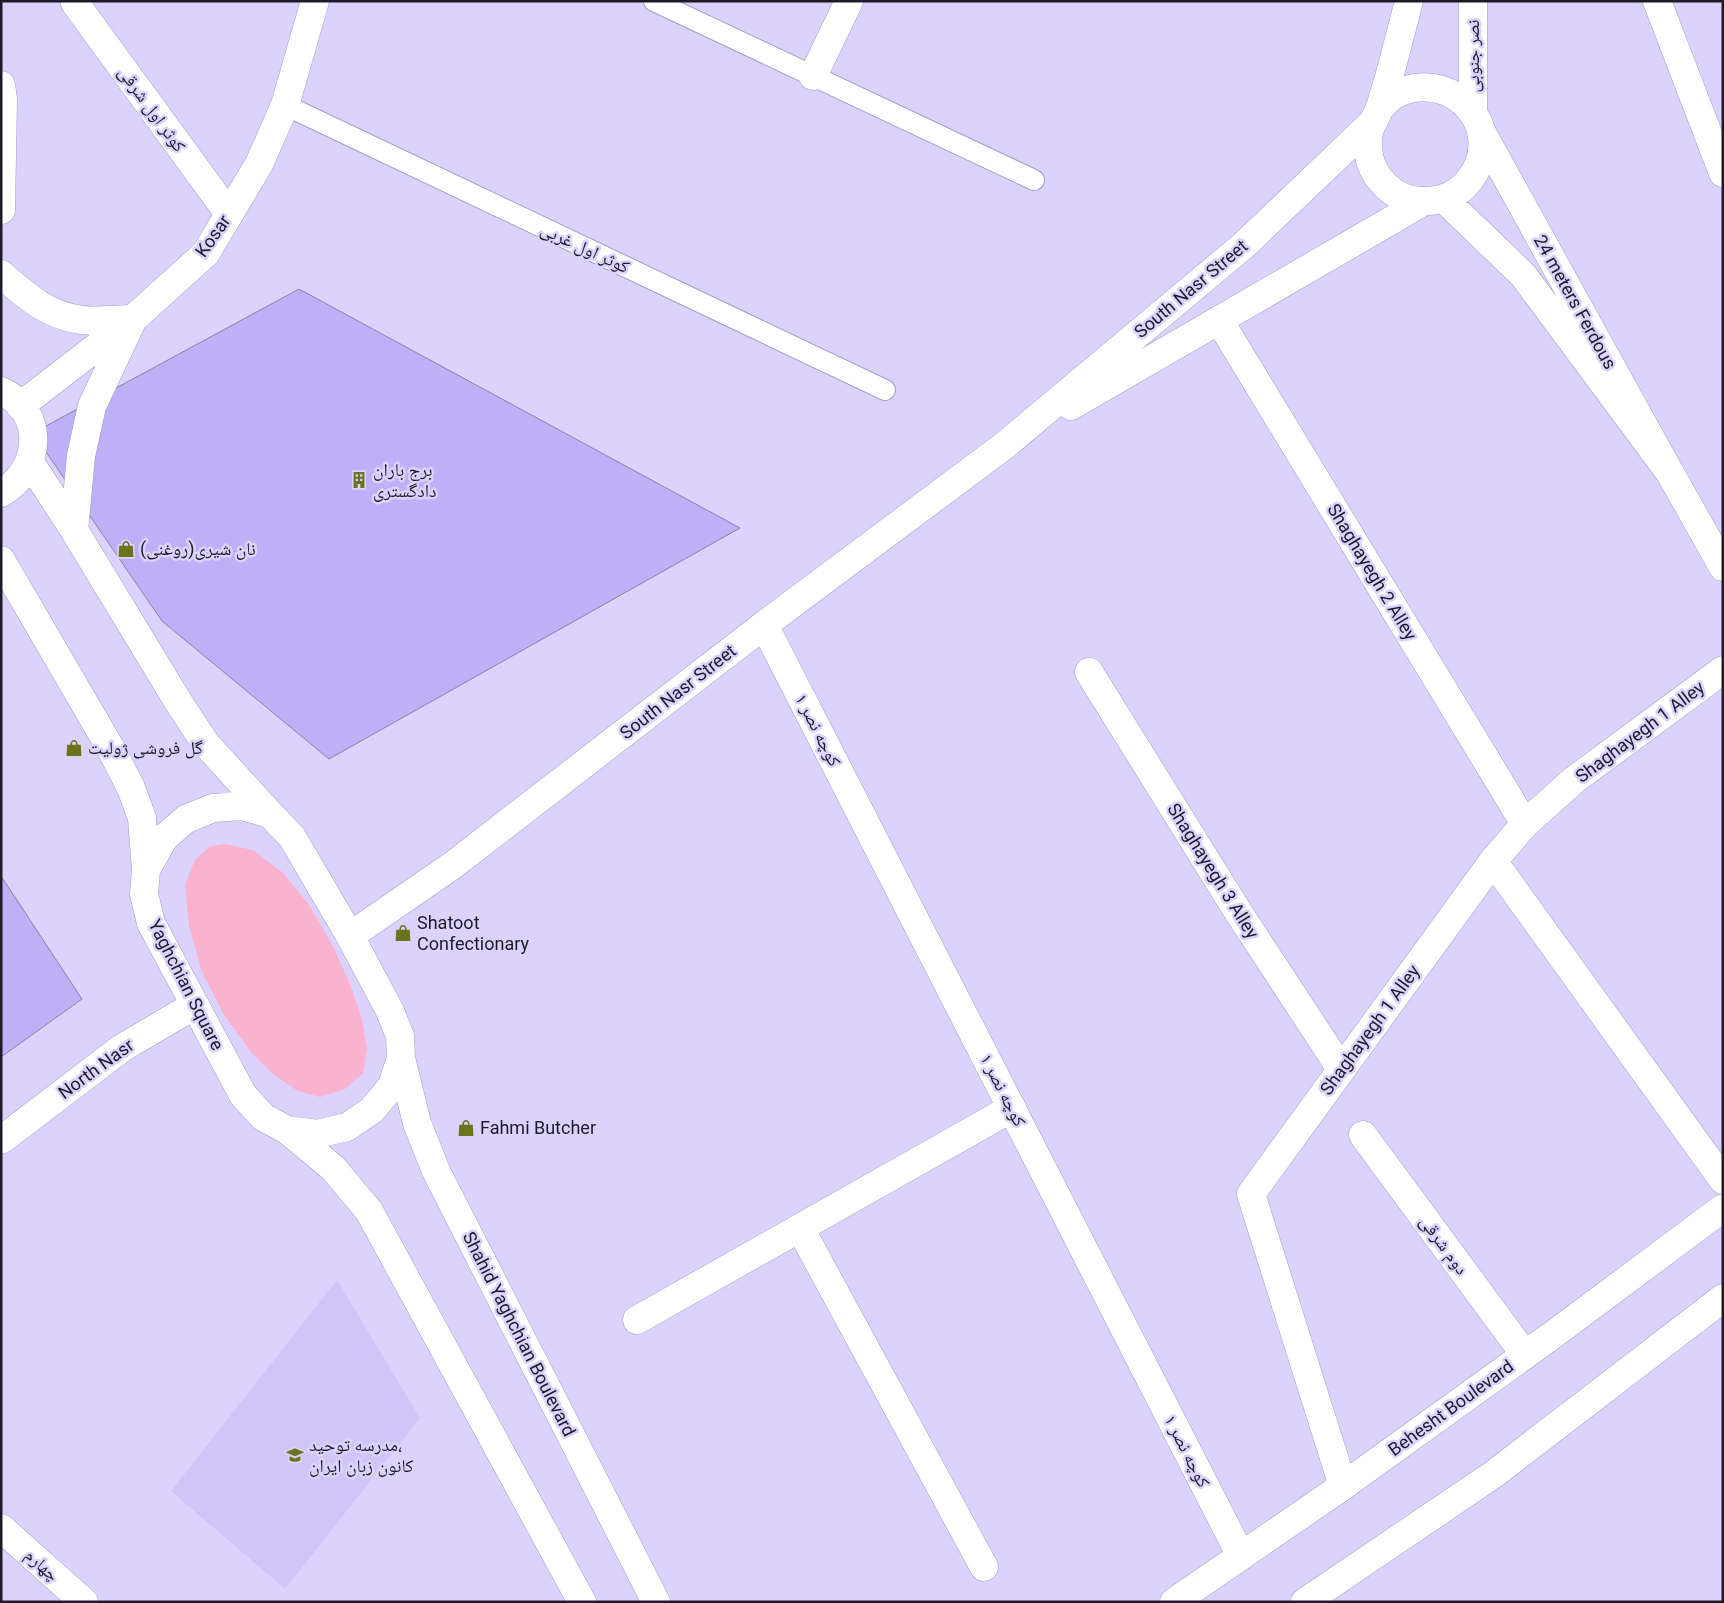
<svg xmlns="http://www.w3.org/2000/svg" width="1724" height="1603" viewBox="0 0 1724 1603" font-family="Roboto,'Noto Naskh Arabic',sans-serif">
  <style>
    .built { fill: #cfc5f7 }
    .green { fill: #fbb2cf }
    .building { fill: #bfaff7; stroke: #8b82aa }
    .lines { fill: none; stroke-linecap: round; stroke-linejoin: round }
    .service-casing { stroke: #a49cc5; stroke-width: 22 }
    .minor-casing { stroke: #a49cc5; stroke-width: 29 }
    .tertiary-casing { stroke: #a49cc5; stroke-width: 29 }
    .secondary-casing { stroke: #a49cc5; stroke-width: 29 }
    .service { stroke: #fff; stroke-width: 20 }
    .minor { stroke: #fff; stroke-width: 28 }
    .tertiary { stroke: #fff; stroke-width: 28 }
    .secondary { stroke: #fff; stroke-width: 28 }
    .labels { text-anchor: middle; stroke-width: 5; stroke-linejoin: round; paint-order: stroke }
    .street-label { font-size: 18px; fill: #1e1a2a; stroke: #dbd3fe }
    .poi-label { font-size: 18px; fill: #1e1a2a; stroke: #dbd3fe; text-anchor: start }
  </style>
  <rect width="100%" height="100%" fill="#dbd3fe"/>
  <path class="built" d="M 337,1280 L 420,1418 L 285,1589 L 171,1491 Z"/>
  <path class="green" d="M 225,844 L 253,850 L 282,872 L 308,903 L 333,946 L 350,984 L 362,1019 L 367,1049 L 363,1073 L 345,1089 L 320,1097 L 298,1091 L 274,1075 L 251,1052 L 224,1015 L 202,972 L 189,926 L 185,884 L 195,860 L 210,846 Z"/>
  <path class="building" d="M 299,289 L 740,528 L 329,759 L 162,621 L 33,433 Z
    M 1,876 L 82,999 L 1,1057 Z"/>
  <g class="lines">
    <g class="service-casing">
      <path id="service" d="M 654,1 L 1034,180
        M 285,105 L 885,390"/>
    </g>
    <g class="minor-casing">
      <path id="minor" d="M 1657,1 L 1723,173
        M 75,3 L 229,214
        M 813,76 L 849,1
        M 1219,320 L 1525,824
        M 1089,672 L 1235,907 L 1341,1069
        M 1493,861 L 1723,1180
        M 1363,1135 L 1525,1355
        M 800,1228 L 984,1567
        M 637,1320 L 1012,1108
        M 1343,1486 L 1251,1194 L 1493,861 L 1525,824 L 1574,780 L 1723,670
        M 1,1528 L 84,1602"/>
    </g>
    <g class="tertiary-casing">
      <path id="tertiary" d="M 1071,406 L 1423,202
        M 764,625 L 1241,1556
        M 350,936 L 453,865 L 764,625 L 1005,445 L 1244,245 L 1370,125
        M 1,1140 L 122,1048 L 195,1005"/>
    </g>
    <g class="secondary-casing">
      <path id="secondary" d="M 1473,1 L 1473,112
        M 1,85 L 3,99 L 1,210
        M 1381,107 C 1386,102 1392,95 1398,93 C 1456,68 1509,132 1468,182 C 1457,195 1442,201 1425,201 C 1395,203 1369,176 1368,147 C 1366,126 1377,120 1381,104 C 1392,70 1400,35 1409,1
        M 1444,199 L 1523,275 L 1670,473 L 1481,131
        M 1,274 C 26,296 48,316 82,320 C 98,322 117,319 133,319 L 92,406 L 81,456 L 74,530
        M 1,391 C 46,411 42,470 1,493
        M 20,406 L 133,319 L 206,253 L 259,164 L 285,105 L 315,1
        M 30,462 L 74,530 L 179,703 L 206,744 L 270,814
        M 1670,473 L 1723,567
        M 1,560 L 111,749 L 131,788 L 142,818 L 146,870
        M 242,806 L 270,814 L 292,837 L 350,936 L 390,1011 L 400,1036 L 401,1058 L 392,1086 L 372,1110 L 347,1127 L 317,1134 L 287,1130 L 263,1117 L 243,1095 L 151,923 L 144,894 L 146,870 L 164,838 L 186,819 L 213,808 Z
        M 401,1058 L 417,1123 L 436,1171 L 656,1602
        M 287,1130 L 333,1168 L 369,1211 L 582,1602
        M 1174,1602 L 1343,1486 L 1554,1334 L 1723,1208
        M 1305,1602 L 1494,1474 L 1723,1298"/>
    </g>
    <use href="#service" class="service"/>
    <use href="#minor" class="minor"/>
    <use href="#tertiary" class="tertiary"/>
    <use href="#secondary" class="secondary"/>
  </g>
  <defs>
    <g id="building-bare" transform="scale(1.35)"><path d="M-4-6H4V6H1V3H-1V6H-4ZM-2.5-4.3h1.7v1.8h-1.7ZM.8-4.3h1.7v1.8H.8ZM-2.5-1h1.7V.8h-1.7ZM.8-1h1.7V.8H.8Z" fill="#6c731b" stroke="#dbd3fe" stroke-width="2.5" paint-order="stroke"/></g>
    <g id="shop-bare" transform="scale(1.35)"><path d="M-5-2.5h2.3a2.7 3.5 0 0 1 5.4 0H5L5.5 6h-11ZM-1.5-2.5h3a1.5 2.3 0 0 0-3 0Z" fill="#6c731b" stroke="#dbd3fe" stroke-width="2.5" paint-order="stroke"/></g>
    <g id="school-bare" transform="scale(1.35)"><path d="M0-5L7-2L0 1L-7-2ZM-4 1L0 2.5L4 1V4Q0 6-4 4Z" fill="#6c731b" stroke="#dbd3fe" stroke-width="2.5" paint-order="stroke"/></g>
  </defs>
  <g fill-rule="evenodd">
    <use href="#building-bare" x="359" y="480"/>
    <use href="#shop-bare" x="126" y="549"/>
    <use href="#shop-bare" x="74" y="748"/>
    <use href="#shop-bare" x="403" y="933"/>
    <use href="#shop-bare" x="466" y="1128"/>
    <use href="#school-bare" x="295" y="1455"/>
  </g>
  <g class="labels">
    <g class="street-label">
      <text transform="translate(1473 56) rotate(-90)" y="6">نصر جنوبی</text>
      <text transform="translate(152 109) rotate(54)" y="6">کوثر اول شرقی</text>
      <text transform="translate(213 236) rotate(-55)" y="6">Kosar</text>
      <text transform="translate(585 248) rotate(25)" y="6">کوثر اول غربی</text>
      <text transform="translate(1191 289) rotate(-40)" y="6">South Nasr Street</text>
      <text transform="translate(1575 302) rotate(61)" y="6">24 meters Ferdous</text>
      <text transform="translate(1372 572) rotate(59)" y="6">Shaghayegh 2 Alley</text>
      <text transform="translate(678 692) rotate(-38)" y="6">South Nasr Street</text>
      <text transform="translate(818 730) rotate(63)" y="6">کوچه نصر ۱</text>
      <text transform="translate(1640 732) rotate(-37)" y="6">Shaghayegh 1 Alley</text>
      <text transform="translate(1213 871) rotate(58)" y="6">Shaghayegh 3 Alley</text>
      <text transform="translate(186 985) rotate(63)" y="6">Yaghchian Square</text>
      <text transform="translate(1370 1030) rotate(-54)" y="6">Shaghayegh 1 Alley</text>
      <text transform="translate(96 1069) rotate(-36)" y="6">North Nasr</text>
      <text transform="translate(1003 1090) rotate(63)" y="6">کوچه نصر ۱</text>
      <text transform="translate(1444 1245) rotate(54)" y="6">دوم شرقی</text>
      <text transform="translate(519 1334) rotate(63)" y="6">Shahid Yaghchian Boulevard</text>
      <text transform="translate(1451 1408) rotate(-36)" y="6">Behesht Boulevard</text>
      <text transform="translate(1187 1451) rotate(63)" y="6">کوچه نصر ۱</text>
      <text transform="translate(42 1565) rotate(42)" y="6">چهارم</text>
    </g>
    <g class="poi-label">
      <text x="373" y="476">برج باران<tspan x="373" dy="21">دادگستری</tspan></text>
      <text x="140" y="555">نان شیری(روغنی)</text>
      <text x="88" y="754">گل فروشی ژولیت</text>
      <text x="417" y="929">Shatoot<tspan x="417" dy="21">Confectionary</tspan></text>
      <text x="480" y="1134">Fahmi Butcher</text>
      <text x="309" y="1451">مدرسه توحید،<tspan x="309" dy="21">کانون زبان ایران</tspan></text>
    </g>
  </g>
  <rect width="1724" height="1603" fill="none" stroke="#1e1a2a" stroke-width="5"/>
</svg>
